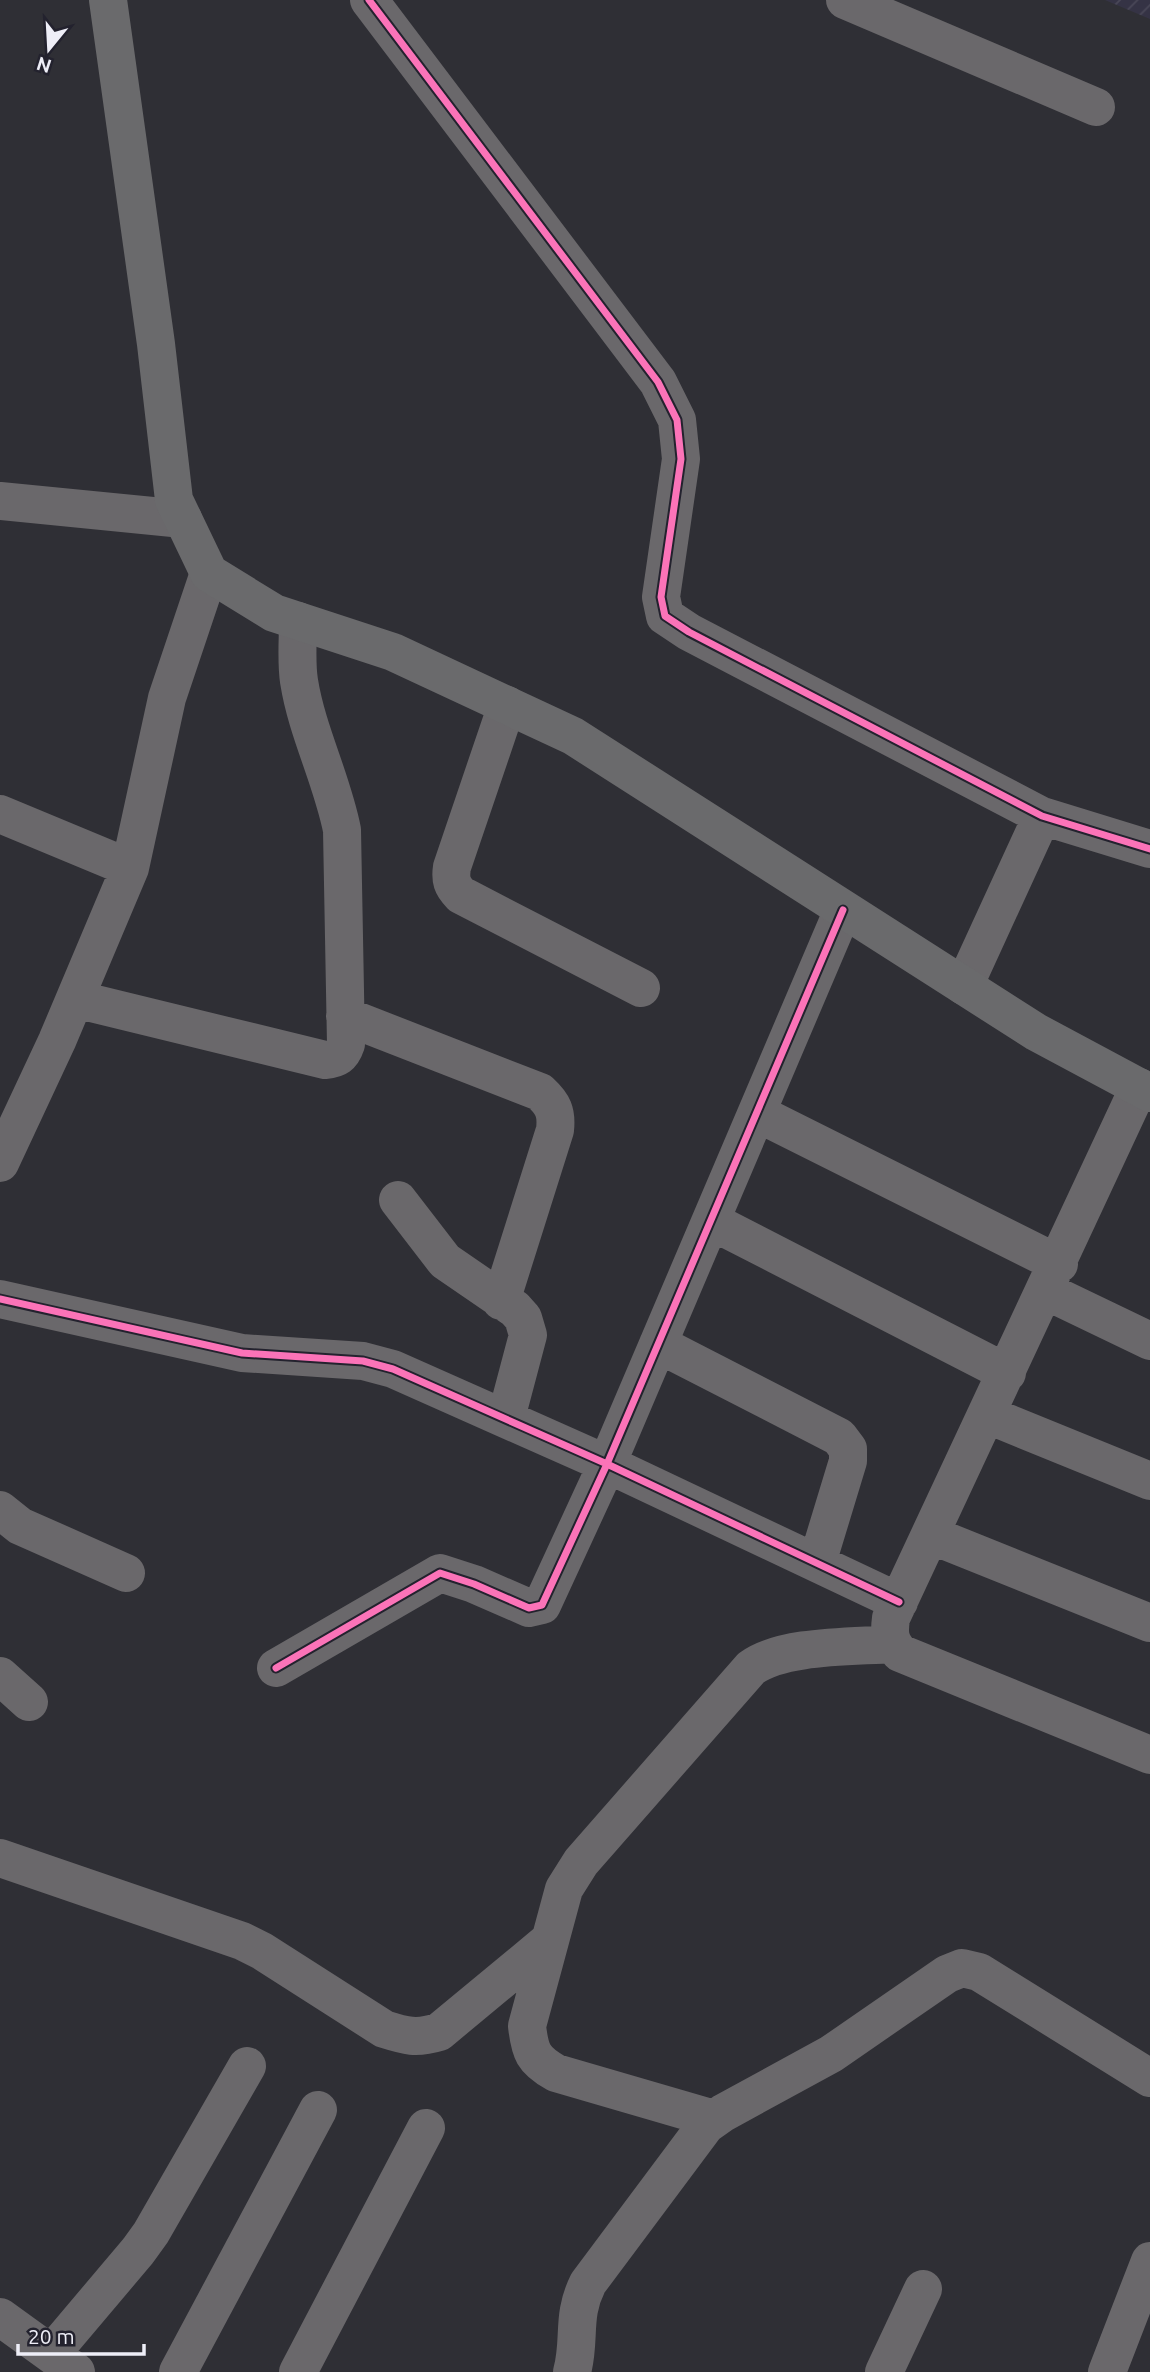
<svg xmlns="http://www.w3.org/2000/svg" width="1150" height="2372" viewBox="0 0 1150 2372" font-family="Ubuntu,sans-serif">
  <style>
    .industrial { fill: url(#industrial-furrows) }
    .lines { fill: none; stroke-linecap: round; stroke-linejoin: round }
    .minor { stroke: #6a686b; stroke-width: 38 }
    .major { stroke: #6a6a6c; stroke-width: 38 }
    .cycleway-casing { stroke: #23222e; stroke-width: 11 }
    .cycleway { stroke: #fb73b8; stroke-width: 7 }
  </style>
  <defs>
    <pattern id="industrial-furrows" width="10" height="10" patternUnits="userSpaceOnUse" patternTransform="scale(1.75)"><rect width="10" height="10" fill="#353345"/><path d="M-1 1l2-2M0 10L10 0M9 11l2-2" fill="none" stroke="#494757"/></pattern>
  </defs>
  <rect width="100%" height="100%" fill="#2f2f35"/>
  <path class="industrial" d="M 1105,0 L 1150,0 L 1150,19 Z"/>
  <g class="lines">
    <path class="minor" d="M 369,0 L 658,382 L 677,420 L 681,459 L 661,597 L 665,616 L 689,632 L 1042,816 L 1150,849
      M 845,0 L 1096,107
      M 0,501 L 183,519
      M 507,705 L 452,867 C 450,880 452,886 461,895 L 641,988
      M 0,814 L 130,868
      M 964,986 L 1042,816
      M 75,999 L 325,1060 C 337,1059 342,1056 346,1044 L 342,830 C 332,779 307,732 299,681 C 296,662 298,640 298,621
      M 345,1016 L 540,1092 C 553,1104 557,1112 555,1130 L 501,1301
      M 1139,1087 L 891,1618 C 889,1633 889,1641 900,1653 L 1150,1755
      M 757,1113 L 1059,1264
      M 0,1163 L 57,1041 L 130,868 L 167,698 L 209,573
      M 398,1200 L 445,1261 L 515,1309 L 523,1318 L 528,1335 L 506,1418
      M 711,1221 L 1007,1373
      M 1046,1291 L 1150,1341
      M 0,1299 L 242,1353 L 363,1361 L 393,1369 L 607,1464 L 899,1602
      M 658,1344 L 839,1437 L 848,1449 L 848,1461 L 817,1563
      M 988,1415 L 1150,1481
      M 0,1510 L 20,1526 L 126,1573
      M 931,1535 L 1150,1623
      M 276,1668 L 440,1573 L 474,1584 L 529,1608 L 542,1605 L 607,1464 L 843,910
      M 0,1676 L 29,1702
      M 0,1858 L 242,1941 L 262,1951 L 384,2029 C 406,2036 416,2039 439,2032 L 550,1940
      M 714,2119 L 556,2073 C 533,2060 530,2052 527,2026 L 564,1889 L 581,1862 L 751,1668 C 782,1645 852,1647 892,1644
      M 0,2317 L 76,2372
      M 51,2354 L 138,2251 L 151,2233 L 247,2066
      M 178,2372 L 318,2110
      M 298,2372 L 426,2128
      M 572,2372 C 581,2339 571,2317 588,2283 L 706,2125 L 723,2113 L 831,2054 L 947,1974 L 962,1968 L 979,1972 L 1150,2078
      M 884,2372 L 923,2289
      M 1107,2372 L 1150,2261"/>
    <path class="major" d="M 108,0 L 156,344 L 174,500 L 209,573 L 274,613 L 393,652 L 573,736 L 1036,1032 L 1150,1093"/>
    <g class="cycleway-casing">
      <path id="cycleway" d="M 369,0 L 658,382 L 677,420 L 681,459 L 661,597 L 665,616 L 689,632 L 1042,816 L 1150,849
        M 0,1299 L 242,1353 L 363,1361 L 393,1369 L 607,1464 L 899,1602
        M 276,1668 L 440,1573 L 474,1584 L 529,1608 L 542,1605 L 607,1464 L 843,910"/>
    </g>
    <use href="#cycleway" class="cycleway"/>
  </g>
  <g transform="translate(49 49) rotate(198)" stroke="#23222e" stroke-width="5" paint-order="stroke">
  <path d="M0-5L12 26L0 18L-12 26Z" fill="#eeeef7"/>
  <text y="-10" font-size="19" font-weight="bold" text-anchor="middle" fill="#eeeef7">N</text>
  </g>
  <path d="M18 2344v10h126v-10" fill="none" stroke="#eeeef7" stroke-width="3.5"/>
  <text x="28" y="2344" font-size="21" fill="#eeeef7" stroke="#23222e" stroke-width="5" paint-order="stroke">20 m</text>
</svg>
